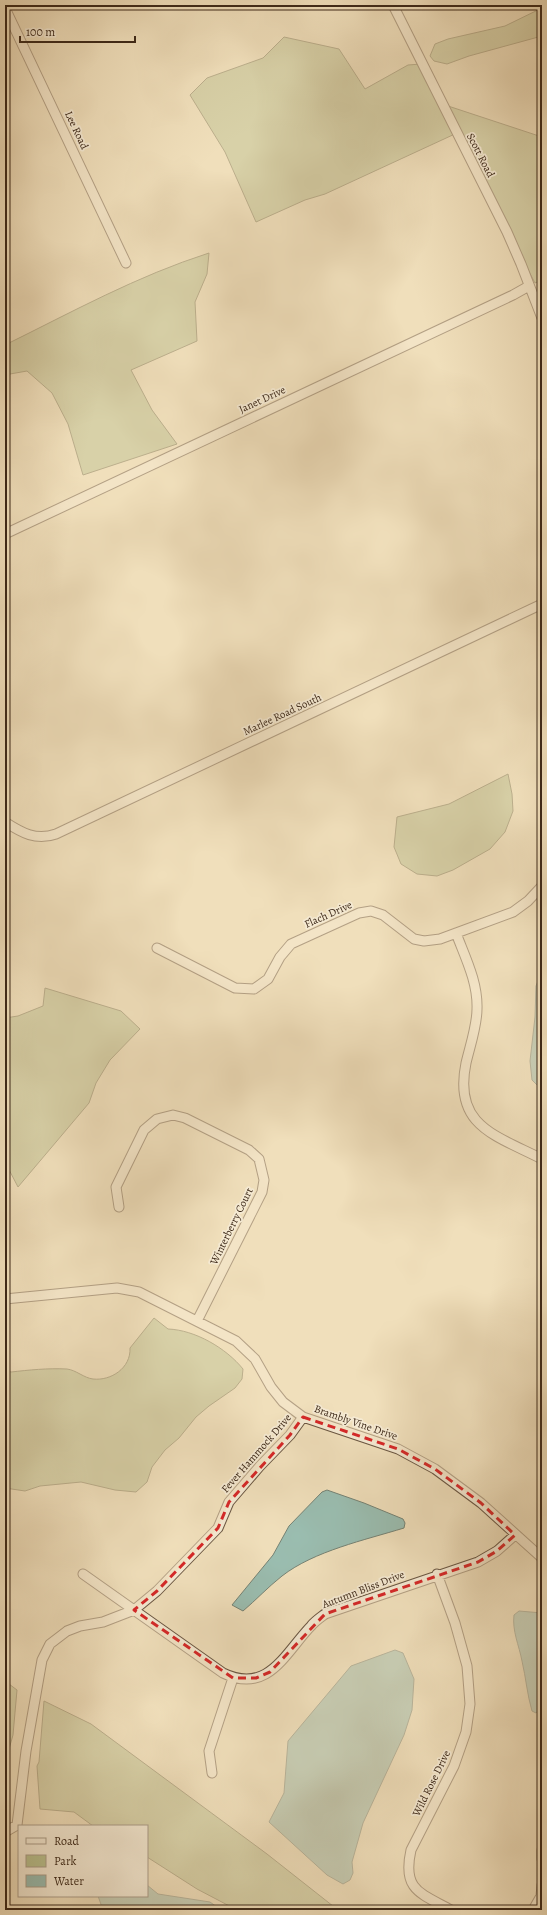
<svg xmlns="http://www.w3.org/2000/svg" width="547" height="1915" viewBox="0 0 547 1915" font-family="Alegreya,serif">
  <style>
    .green { fill: #bac290; stroke: #7c7654 }
    .water { fill: #9abdb0; stroke: #758274 }
    .lines { fill: none; stroke-linecap: round; stroke-linejoin: round }
    .minor-casing { stroke: #6a5642; stroke-width: 11 }
    .minor { stroke: #f5ead3; stroke-width: 9 }
    .marked { fill: none; stroke: #d62828; stroke-width: 3; stroke-dasharray: 8 5; stroke-linejoin: round }
    .labels { text-anchor: middle; stroke-width: 3.5; stroke-linejoin: round; paint-order: stroke }
    .street-label { font-size: 11px; fill: #3d2919; stroke: #f5ead3 }
  </style>
  <rect width="100%" height="100%" fill="#f0dfbb"/>
  <filter id="stains"><feTurbulence type="fractalNoise" baseFrequency=".005" numOctaves="4"/><feColorMatrix values="0 0 0 0 .2 0 0 0 0 .09 0 0 0 0 .02 0 0 0 .5 -.17"/></filter>
  <radialGradient id="worn" r=".72"><stop offset=".6" stop-color="#630" stop-opacity="0"/><stop offset="1" stop-color="#630" stop-opacity=".3"/></radialGradient>
  <path class="green" d="M 542,8 L 542,36 L 469,56 L 447,64 L 434,61 L 430,56 L 435,44 L 448,39 L 505,26 Z
    M 284,37 L 339,49 L 365,89 L 408,65 L 421,64 L 442,104 L 542,137 L 542,280 L 535,283 L 457,133 L 325,194 L 305,200 L 256,222 L 225,152 L 190,95 L 207,78 L 263,58 Z
    M 209,253 L 207,274 L 195,302 L 197,341 L 131,370 L 152,410 L 177,444 L 83,475 L 68,424 L 52,393 L 27,371 L 10,374 L 5,380 L 5,345 C 72,312 137,276 209,253 Z
    M 508,774 L 512,794 L 513,811 L 505,832 L 490,849 L 453,870 L 437,876 L 417,874 L 401,864 L 394,847 L 397,817 L 449,804 Z
    M 45,988 L 121,1011 L 140,1029 L 110,1060 L 96,1083 L 89,1103 L 18,1187 L 5,1162 L 5,1018 L 18,1016 L 43,1006 Z
    M 154,1318 L 168,1329 C 195,1330 226,1348 243,1369 L 242,1379 L 235,1388 L 209,1406 L 196,1417 L 179,1438 L 165,1450 L 152,1467 L 147,1482 L 136,1492 L 115,1490 L 81,1482 L 40,1486 L 25,1491 L 5,1488 L 5,1370 L 11,1372 C 29,1370 48,1368 67,1369 C 76,1370 84,1378 93,1379 C 111,1381 131,1368 130,1348 Z
    M 5,1681 L 17,1690 L 13,1735 L 5,1763 Z
    M 44,1701 L 91,1724 L 267,1854 L 338,1910 L 237,1910 L 197,1889 L 147,1857 L 147,1826 L 93,1826 L 74,1812 L 40,1809 L 37,1766 L 39,1762 Z"/>
  <path class="water" d="M 542,971 L 542,1090 L 532,1080 L 530,1061 L 535,1017 L 536,986 Z
    M 327,1490 L 364,1503 L 403,1519 L 405,1523 L 404,1528 C 365,1540 314,1551 282,1576 C 268,1587 256,1600 243,1611 L 232,1605 L 273,1555 L 289,1526 L 322,1492 Z
    M 519,1611 L 542,1613 L 542,1706 L 536,1713 L 532,1711 C 527,1694 526,1678 522,1661 C 519,1645 512,1631 514,1615 Z
    M 395,1650 L 403,1653 L 414,1679 L 412,1710 L 404,1735 L 363,1823 L 352,1862 L 353,1873 L 350,1880 L 343,1884 L 327,1875 L 269,1822 L 284,1793 L 288,1741 L 351,1666 Z
    M 147,1885 L 158,1894 L 210,1902 L 221,1910 L 103,1910 L 98,1896 L 147,1896 Z"/>
  <g class="lines">
    <g class="minor-casing">
      <path id="minor" d="M 393,5 L 507,232 L 521,264 L 542,318
        M 5,8 L 126,263
        M 5,534 L 513,295 L 529,286
        M 5,822 C 22,833 36,841 56,834 L 542,604
        M 456,933 C 465,957 478,982 477,1009 C 477,1026 470,1046 466,1063 C 453,1126 495,1135 542,1159
        M 157,948 L 235,988 L 254,989 L 268,979 L 280,957 L 291,944 L 359,913 L 371,911 L 383,915 L 414,939 L 424,941 L 440,939 L 513,912 L 528,901 L 542,886
        M 119,1207 L 116,1187 L 144,1130 L 157,1119 L 173,1115 L 185,1118 L 249,1150 L 259,1159 L 264,1180 L 262,1192 L 197,1321
        M 5,1299 L 117,1288 L 139,1292 L 236,1341 L 255,1359 L 271,1387 L 283,1402 L 303,1417 L 398,1449 L 435,1469 L 481,1503 L 542,1558
        M 83,1574 L 223,1673 C 268,1695 285,1653 311,1626 C 315,1621 321,1617 325,1614 L 478,1562 L 497,1551 L 515,1535
        M 437,1574 L 455,1623 L 467,1666 L 470,1704 L 466,1732 L 454,1766 L 411,1850 C 402,1890 420,1893 451,1910
        M 212,1773 L 209,1751 L 233,1678
        M 5,1832 L 17,1825 L 26,1751 L 42,1660 L 50,1644 L 67,1631 L 80,1626 L 103,1622 L 134,1610 L 157,1591 L 218,1528 L 229,1502 L 260,1466 L 290,1435 L 303,1417
        M 542,1850 L 542,1859
        M 533,1910 L 541,1896 L 542,1885"/>
    </g>
    <use href="#minor" class="minor"/>
  </g>
  <path d="M0 0H547V1915H0ZM 303,1417 L 398,1449 L 435,1469 L 481,1503 L 515,1535 L 497,1551 L 478,1562 L 325,1614 L 270,1672 L 256,1678 L 233,1678 L 134,1610 L 157,1591 L 218,1528 L 229,1502 L 290,1435 Z" fill="#f0dfbb" fill-opacity=".55" fill-rule="evenodd"/>
  <path class="marked" d="M 303,1417 L 398,1449 L 435,1469 L 481,1503 L 515,1535 L 497,1551 L 478,1562 L 325,1614 L 270,1672 L 256,1678 L 233,1678 L 134,1610 L 157,1591 L 218,1528 L 229,1502 L 290,1435 Z"/>
  <g class="labels">
    <g class="street-label">
      <text transform="translate(77 130) rotate(65)" y="4">Lee Road</text>
      <text transform="translate(481 155) rotate(63)" y="4">Scott Road</text>
      <text transform="translate(262 399) rotate(-25)" y="4">Janet Drive</text>
      <text transform="translate(282 714) rotate(-25)" y="4">Marlee Road South</text>
      <text transform="translate(328 914) rotate(-24)" y="4">Flach Drive</text>
      <text transform="translate(231 1226) rotate(-64)" y="4">Winterberry Court</text>
      <text transform="translate(356 1422) rotate(19)" y="4">Brambly Vine Drive</text>
      <text transform="translate(256 1453) rotate(-49)" y="4">Fever Hammock Drive</text>
      <text transform="translate(363 1589) rotate(-21)" y="4">Autumn Bliss Drive</text>
      <text transform="translate(431 1783) rotate(-64)" y="4">Wild Rose Drive</text>
    </g>
  </g>
  <rect width="547" height="1915" fill="none" stroke="#f0dfbb" stroke-width="20"/>
  <rect x="6" y="6" width="535" height="1903" fill="none" stroke="#3d2919" stroke-width="2"/>
  <rect x="10" y="10" width="527" height="1895" fill="none" stroke="#3d2919"/>
  <rect x="18" y="1825" width="130" height="72" fill="#f5ead3" stroke="#ab9d89"/>
  <rect x="26" y="1838" width="20" height="6" fill="#f5ead3" stroke="#ab9d89"/>
  <text x="54" y="1845" font-size="12" fill="#3d2919">Road</text>
  <rect x="26" y="1855" width="20" height="12" fill="#bac290" stroke="#ab9d89"/>
  <text x="54" y="1865" font-size="12" fill="#3d2919">Park</text>
  <rect x="26" y="1875" width="20" height="12" fill="#9abdb0" stroke="#ab9d89"/>
  <text x="54" y="1885" font-size="12" fill="#3d2919">Water</text>
  <path d="M20 36v6h115v-6" fill="none" stroke="#3d2919" stroke-width="2"/>
  <text x="26" y="36" font-size="12" fill="#3d2919" stroke="#f5ead3" stroke-width="3" paint-order="stroke">100 m</text>
  <rect width="100%" height="100%" filter="url(#stains)"/>
  <rect width="100%" height="100%" fill="url(#worn)"/>
</svg>
